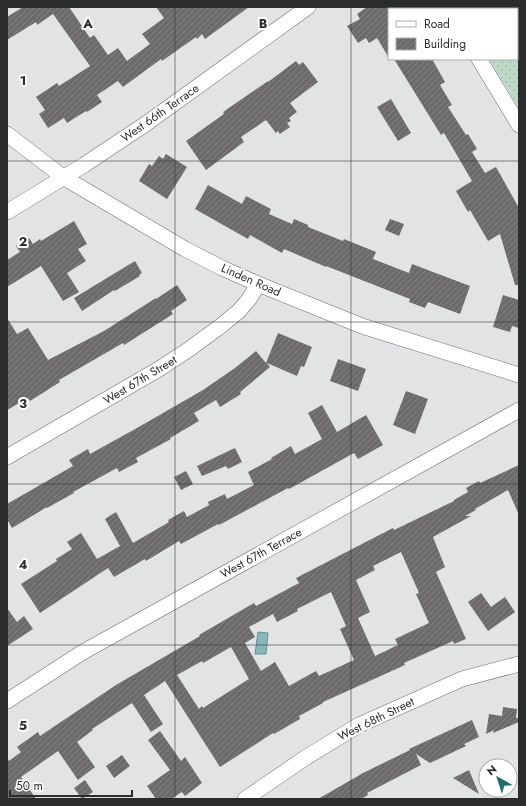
<svg xmlns="http://www.w3.org/2000/svg" width="526" height="806" viewBox="0 0 526 806" font-family="Jost,sans-serif">
  <style>
    .park { fill: url(#park-dots) }
    .water { fill: #87b7ba; stroke: #6b8d90 }
    .building { fill: url(#building-hatch); fill-rule: evenodd }
    .lines { fill: none; stroke-linecap: round; stroke-linejoin: round }
    .minor-casing { stroke: #6d6f71; stroke-width: 16 }
    .minor { stroke: #fff; stroke-width: 15 }
    .grid { fill: none; stroke: #2b2c2d; stroke-width: 1; stroke-opacity: 0.55 }
    .labels { text-anchor: middle; stroke-width: 4; stroke-linejoin: round; paint-order: stroke }
    .street-label { font-size: 12px; fill: #2b2c2d; stroke: #fff }
    .grid-label { font-size: 13px; text-anchor: middle; font-weight: bold; fill: #2b2c2d; stroke: #fff; stroke-width: 4; stroke-linejoin: round; paint-order: stroke }
  </style>
  <defs>
    <pattern id="park-dots" width="8" height="8" patternUnits="userSpaceOnUse"><rect width="8" height="8" fill="#bed9c7"/><path d="M2 2h.1M6 6h.1" fill="none" stroke="#a3baab" stroke-width="1.8" stroke-linecap="round"/></pattern>
    <pattern id="building-hatch" width="6" height="6" patternUnits="userSpaceOnUse"><rect width="6" height="6" fill="#6d6a6c"/><path d="M-1 1l2-2M0 6l6-6M5 7l2-2" fill="none" stroke="#828081"/></pattern>
  </defs>
  <rect width="100%" height="100%" fill="#e1e3e5"/>
  <path class="park" d="M 459,7 L 519,7 L 519,108 L 489,59 L 517,59 L 517,9 L 460,9 Z"/>
  <path class="water" d="M 258,632 L 268,633 L 266,654 L 255,654 Z"/>
  <path class="building" d="M 23,7 L 69,7 L 90,38 L 94,35 L 108,55 L 118,48 L 127,61 L 150,44 L 142,34 L 164,18 L 156,7 L 249,7 L 205,39 L 202,34 L 197,39 L 196,37 L 162,61 L 161,59 L 123,87 L 118,81 L 97,95 L 102,102 L 87,112 L 86,111 L 67,123 L 64,118 L 48,128 L 39,114 L 45,110 L 36,97 L 57,83 L 59,86 L 90,66 L 53,14 L 37,25 L 36,22 L 7,40 L 7,17 Z
    M 367,7 L 389,7 L 389,58 L 377,38 L 369,43 L 366,38 L 358,43 L 347,26 L 360,19 L 357,14 Z
    M 394,59 L 432,59 L 445,82 L 440,85 L 452,105 L 448,107 L 466,135 L 468,134 L 477,149 L 472,152 L 485,173 L 496,167 L 519,208 L 519,285 L 515,285 L 500,234 L 488,241 L 470,210 L 468,212 L 456,191 L 472,181 L 444,133 L 441,135 Z
    M 296,61 L 299,65 L 303,62 L 318,82 L 290,103 L 297,112 L 289,118 L 291,121 L 287,123 L 290,127 L 280,134 L 278,131 L 276,133 L 266,120 L 241,137 L 244,142 L 206,170 L 186,141 L 224,114 L 223,112 L 268,81 L 268,82 Z
    M 391,99 L 411,133 L 398,141 L 377,107 Z
    M 166,154 L 187,167 L 167,199 L 139,181 L 149,164 L 152,166 L 159,156 L 163,159 Z
    M 208,185 L 242,204 L 246,196 L 271,209 L 269,214 L 292,224 L 294,219 L 308,225 L 308,227 L 343,241 L 344,239 L 376,252 L 373,259 L 409,273 L 412,264 L 470,286 L 460,314 L 428,302 L 425,308 L 409,302 L 410,299 L 326,266 L 326,267 L 284,249 L 282,253 L 250,235 L 248,239 L 195,209 Z
    M 390,219 L 404,224 L 399,236 L 385,230 Z
    M 74,221 L 87,244 L 78,249 L 86,261 L 67,273 L 79,292 L 63,301 L 41,266 L 7,287 L 7,260 L 20,252 L 16,246 L 29,238 L 33,244 L 40,239 L 41,241 Z
    M 135,261 L 142,273 L 139,275 L 140,276 L 115,291 L 114,290 L 82,311 L 74,298 Z
    M 177,285 L 187,300 L 171,311 L 173,314 L 124,345 L 123,343 L 59,380 L 60,382 L 30,401 L 28,398 L 7,410 L 7,318 L 17,334 L 28,328 L 48,360 L 104,331 L 156,298 L 156,299 Z
    M 503,295 L 519,300 L 519,328 L 512,326 L 510,332 L 493,327 Z
    M 278,333 L 312,347 L 304,367 L 301,366 L 297,376 L 267,363 L 270,367 L 240,392 L 241,394 L 220,407 L 216,400 L 194,413 L 199,421 L 170,438 L 171,439 L 136,458 L 138,462 L 119,472 L 117,468 L 73,492 L 74,493 L 47,508 L 47,507 L 12,528 L 7,519 L 7,504 L 73,466 L 69,460 L 88,449 L 90,454 L 137,428 L 203,390 L 235,368 L 256,351 L 266,363 Z
    M 338,359 L 366,369 L 358,391 L 330,381 Z
    M 406,391 L 428,399 L 415,434 L 393,425 Z
    M 322,405 L 337,432 L 366,415 L 383,445 L 358,459 L 354,453 L 289,489 L 288,488 L 219,525 L 218,524 L 181,544 L 179,541 L 146,561 L 145,559 L 114,577 L 108,568 L 40,613 L 21,584 L 57,561 L 56,559 L 72,549 L 67,542 L 81,533 L 97,559 L 120,546 L 105,519 L 116,512 L 133,543 L 169,522 L 168,520 L 184,511 L 187,517 L 209,505 L 208,502 L 225,494 L 227,499 L 254,485 L 248,472 L 272,459 L 271,458 L 291,446 L 295,454 L 322,439 L 308,413 Z
    M 235,448 L 242,462 L 228,469 L 226,466 L 202,476 L 197,466 Z
    M 519,465 L 519,515 L 508,490 L 475,509 L 476,510 L 465,516 L 471,516 L 433,537 L 445,567 L 436,572 L 466,639 L 454,644 L 453,641 L 404,663 L 405,665 L 323,702 L 323,703 L 299,716 L 300,719 L 274,734 L 273,733 L 220,767 L 165,681 L 144,695 L 163,724 L 151,732 L 132,703 L 92,729 L 93,730 L 77,742 L 95,767 L 78,780 L 58,751 L 21,777 L 36,799 L 7,799 L 7,758 L 9,761 L 21,752 L 17,747 L 38,732 L 40,736 L 116,685 L 200,636 L 199,635 L 254,603 L 256,606 L 299,583 L 296,578 L 393,528 L 394,530 L 454,501 L 454,500 L 468,492 L 466,488 L 479,481 L 480,483 ZM 401,552 L 419,593 L 416,594 L 429,623 L 395,639 L 398,645 L 375,656 L 358,618 L 370,612 L 356,580 L 375,570 L 373,566 ZM 331,592 L 346,626 L 340,629 L 354,660 L 319,676 L 316,671 L 289,686 L 275,662 L 261,671 L 245,643 L 255,637 L 249,627 L 273,614 L 277,622 L 298,611 L 297,609 ZM 231,647 L 249,679 L 203,708 L 202,706 L 199,709 L 177,675 L 202,661 L 203,663 Z
    M 186,471 L 193,484 L 181,490 L 174,477 Z
    M 481,593 L 491,607 L 505,597 L 515,612 L 488,631 L 468,602 Z
    M 7,608 L 17,622 L 24,616 L 33,629 L 7,646 Z
    M 503,707 L 517,709 L 516,718 L 519,718 L 519,722 L 493,733 L 494,730 L 486,734 L 489,714 L 502,716 Z
    M 472,720 L 479,737 L 464,744 L 466,746 L 430,763 L 416,754 L 421,765 L 367,793 L 368,795 L 361,799 L 318,799 L 363,773 L 410,750 L 409,749 Z
    M 160,731 L 181,761 L 185,757 L 202,783 L 185,796 L 182,792 L 171,799 L 156,799 L 147,786 L 170,770 L 148,740 Z
    M 122,755 L 130,766 L 114,778 L 106,766 Z
    M 469,770 L 479,794 L 453,778 Z
    M 85,780 L 93,792 L 82,799 L 74,788 Z"/>
  <g class="lines">
    <g class="minor-casing">
      <path id="minor" d="M 446,7 L 448,9
        M 479,59 L 519,125
        M 7,134 L 63,177 L 185,249 L 222,268 L 258,284 L 362,326 L 519,375
        M 7,212 L 84,165 L 147,123 L 308,7
        M 7,457 L 159,369 L 188,350 L 222,325 L 239,311 L 250,298 L 258,284
        M 7,701 L 83,652 L 519,410
        M 245,799 L 305,758 L 359,725 L 462,679 L 519,664"/>
    </g>
    <use href="#minor" class="minor"/>
  </g>
  <path class="grid" d="M 175,7 L 175,799M 351,7 L 351,799M 7,161 L 519,161M 7,322 L 519,322M 7,484 L 519,484M 7,645 L 519,645"/>
  <g class="labels">
    <g class="street-label">
      <text transform="translate(160 113) rotate(-35)" y="4">West 66th Terrace</text>
      <text transform="translate(251 280) rotate(24)" y="4">Linden Road</text>
      <text transform="translate(140 380) rotate(-31)" y="4">West 67th Street</text>
      <text transform="translate(261 553) rotate(-29)" y="4">West 67th Terrace</text>
      <text transform="translate(376 719) rotate(-26)" y="4">West 68th Street</text>
    </g>
  </g>
  <g class="grid-label">
    <text x="88" y="28">A</text>
    <text x="263" y="28">B</text>
    <text x="23" y="85">1</text>
    <text x="23" y="246">2</text>
    <text x="23" y="408">3</text>
    <text x="23" y="569">4</text>
    <text x="23" y="730">5</text>
  </g>
  <rect width="526" height="806" fill="none" stroke="#2b2c2d" stroke-width="16"/>
  <rect x="388" y="8" width="130" height="52" fill="#ffffff" stroke="#aaabab"/>
  <rect x="396" y="21" width="20" height="6" fill="#ffffff" stroke="#aaabab"/>
  <text x="424" y="28" font-size="12" fill="#2b2c2d">Road</text>
  <rect x="396" y="38" width="20" height="12" fill="url(#building-hatch)" stroke="#aaabab"/>
  <text x="424" y="48" font-size="12" fill="#2b2c2d">Building</text>
  <g transform="translate(498 778) rotate(321)"><circle r="19" fill="#ffffff" stroke="#aaabab"/>
  <path d="M0-3L7 15L0 10L-7 15Z" fill="#236e69"/>
  <text y="-6" font-size="11" font-weight="bold" text-anchor="middle" fill="#2b2c2d">N</text>
  </g>
  <path d="M10 790v6h122v-6" fill="none" stroke="#2b2c2d" stroke-width="2"/>
  <text x="16" y="790" font-size="12" fill="#2b2c2d" stroke="#ffffff" stroke-width="3" paint-order="stroke">50 m</text>
</svg>
